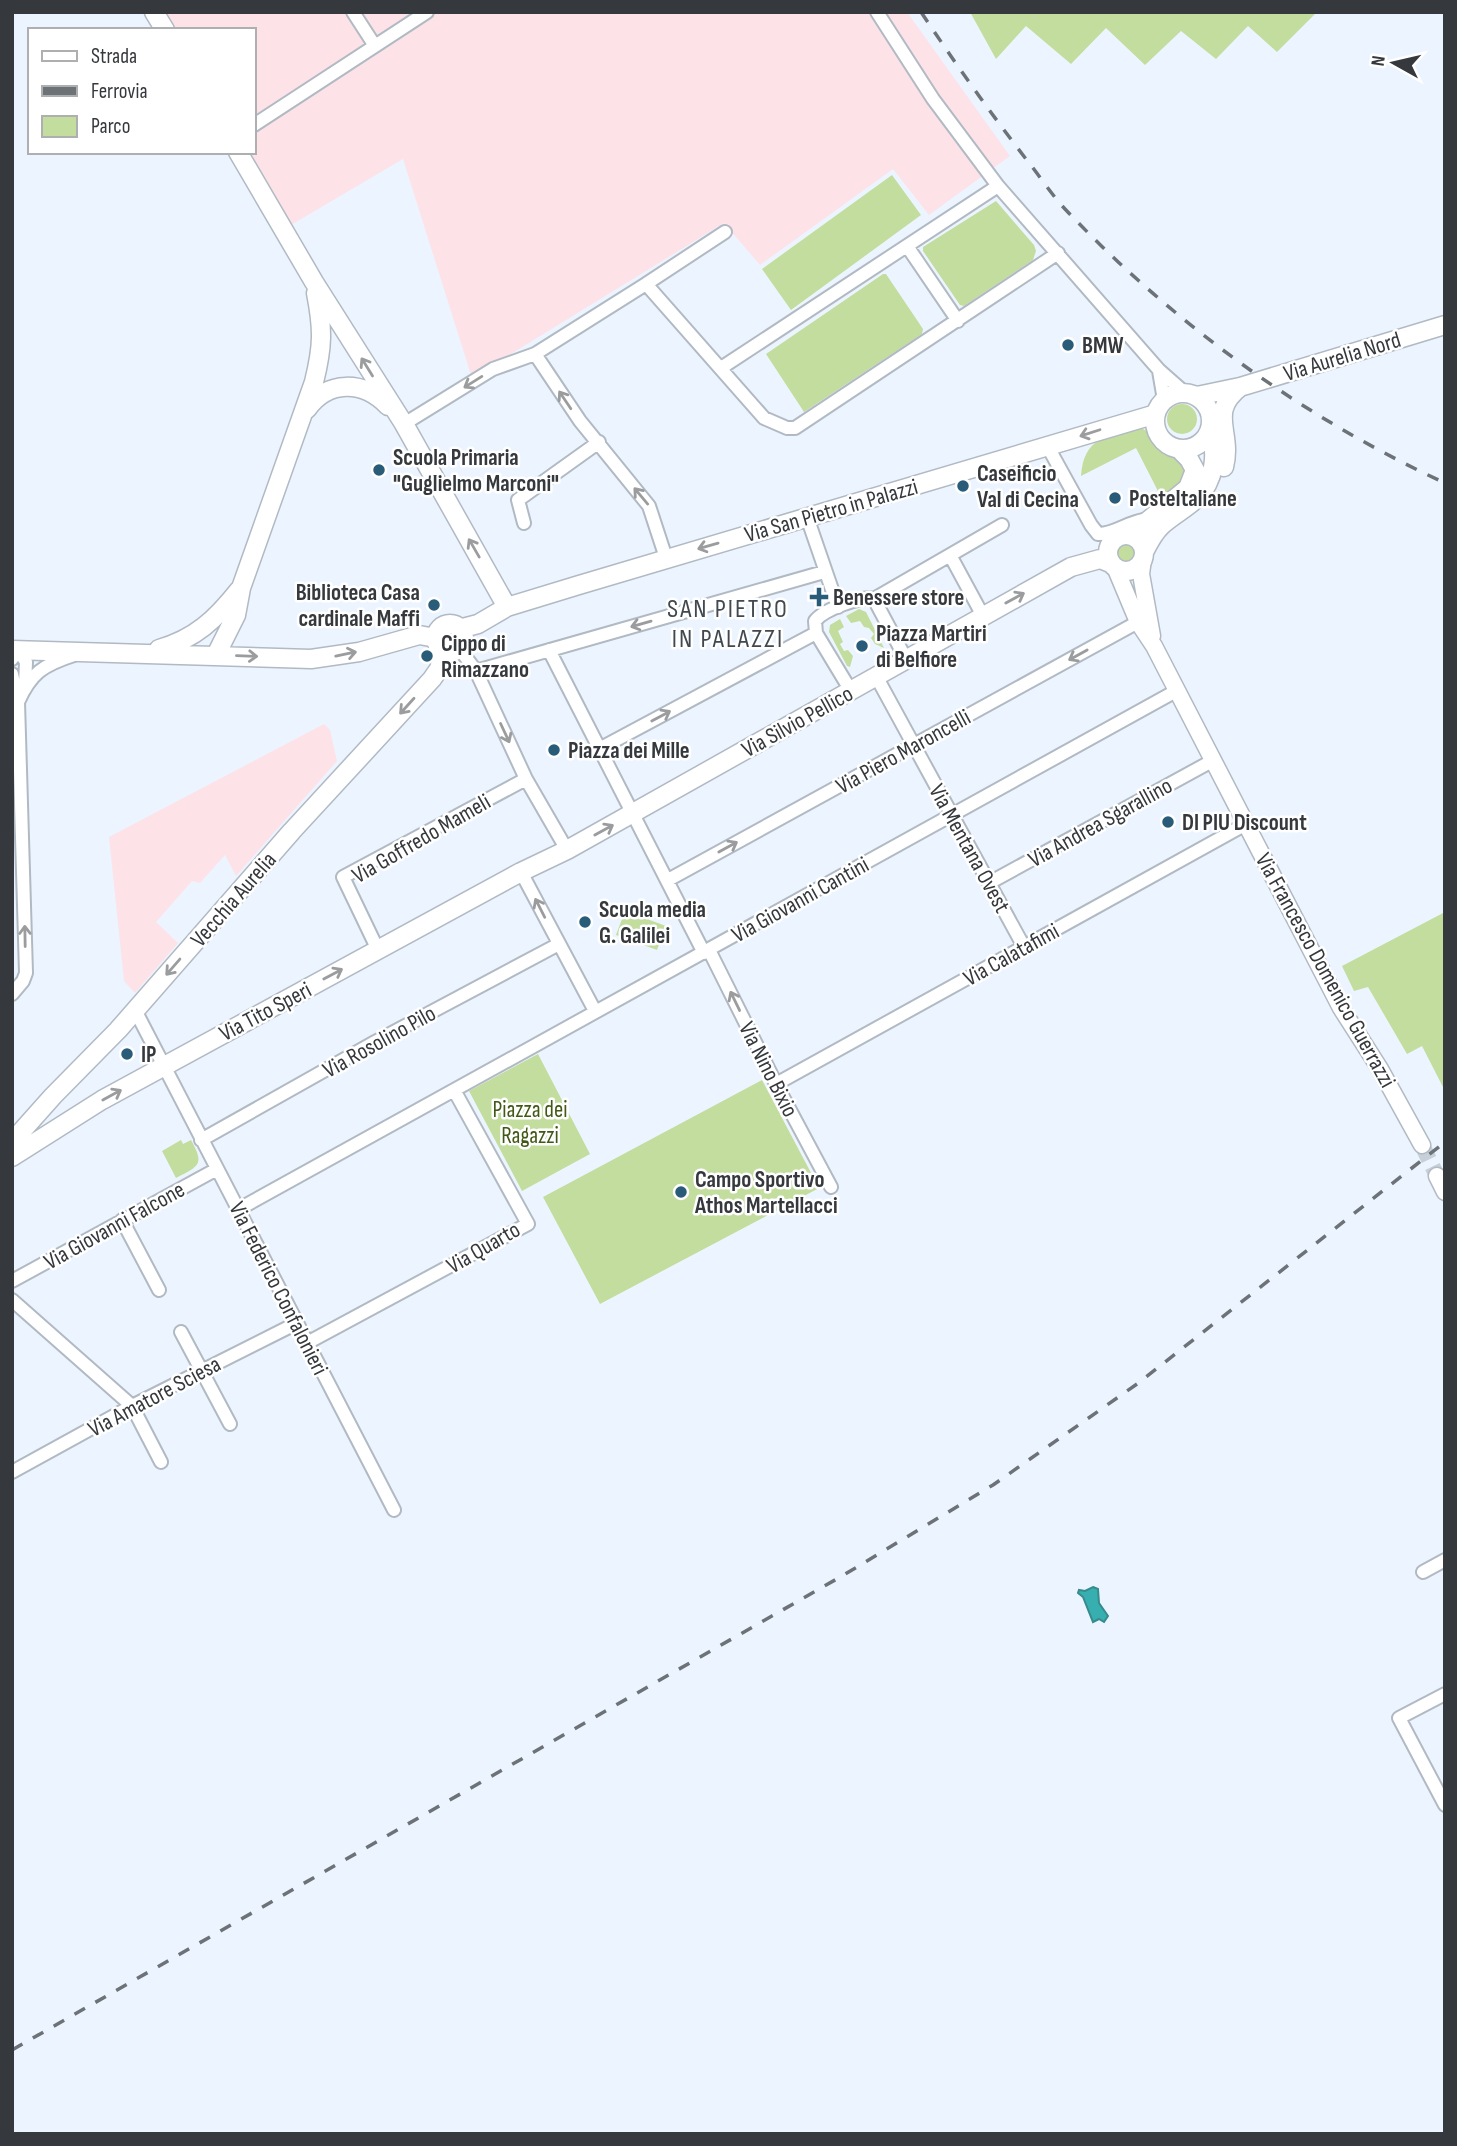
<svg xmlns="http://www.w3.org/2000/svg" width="1457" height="2146" viewBox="0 0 1457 2146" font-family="'Sofia Sans Condensed',sans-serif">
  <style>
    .industrial { fill: #fde2e7 }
    .green { fill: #c2dd9e }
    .water { fill: #37aeaf; stroke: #368b8c; stroke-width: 2 }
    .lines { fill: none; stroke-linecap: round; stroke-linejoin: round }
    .tertiary-tunnel { stroke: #c7cfd8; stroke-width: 16; stroke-dasharray: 16 8; stroke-linecap: butt }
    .minor-casing { stroke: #b1bac3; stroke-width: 16 }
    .tertiary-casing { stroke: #b1bac3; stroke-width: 19 }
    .secondary-casing { stroke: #b1bac3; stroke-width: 21 }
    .minor { stroke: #fff; stroke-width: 12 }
    .tertiary { stroke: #fff; stroke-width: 16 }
    .secondary { stroke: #fff; stroke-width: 18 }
    .rail { stroke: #6d7277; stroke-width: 3.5; stroke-dasharray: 12 12; stroke-linecap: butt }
    .oneway { stroke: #9a9c9e }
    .poi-dot { fill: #285c78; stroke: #fff; stroke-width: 2.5 }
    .labels { text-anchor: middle; stroke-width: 5; stroke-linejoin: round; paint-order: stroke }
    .poi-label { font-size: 23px; font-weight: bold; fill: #35383c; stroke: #fff; text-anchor: start }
    .street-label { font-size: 23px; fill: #35383c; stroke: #fff }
    .park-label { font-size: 23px; fill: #415816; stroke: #fff }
    .quarter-label { font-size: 26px; letter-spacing: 2px; fill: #41484f; stroke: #fff }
  </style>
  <rect width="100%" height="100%" fill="#ecf5ff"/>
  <path class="industrial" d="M 166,12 L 907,12 L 1010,156 L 929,215 L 893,169 L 760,265 L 724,223 L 472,378 L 403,159 L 291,225 L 248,152 L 254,152 L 254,30 L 176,30 Z
    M 324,724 L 330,730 L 337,761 L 236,876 L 225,855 L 200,883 L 192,881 L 156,922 L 178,943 L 135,993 L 124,981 L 109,837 Z"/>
  <path class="green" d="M 970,12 L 1317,12 L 1277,52 L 1248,26 L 1216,59 L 1181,31 L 1145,65 L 1106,28 L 1071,64 L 1026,26 L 996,59 Z
    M 892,175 L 921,215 L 791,310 L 762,269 Z
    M 996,201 L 1034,245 L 1036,251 L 1033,260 L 964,306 L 960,305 L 923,251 L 923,247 Z
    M 883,274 L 886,274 L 923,329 L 922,334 L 804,412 L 766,354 Z
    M1167 419a15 15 0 1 1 30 0a15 15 0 1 1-30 0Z
    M 1140,427 L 1150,433 L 1160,447 L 1179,458 L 1189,476 L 1162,499 L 1136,448 L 1081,476 C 1084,436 1107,437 1140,427 Z
    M1114 553a12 12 0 1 1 24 0a12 12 0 1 1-24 0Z
    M 859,609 L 866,612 L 884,648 L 875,644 L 871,638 L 874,634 L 869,628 L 864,627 L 860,621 L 851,623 L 846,616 Z
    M 840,619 L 844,627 L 838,631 L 843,642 L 840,644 L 844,651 L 848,650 L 853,656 L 850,667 L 847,666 L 829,632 L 830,625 Z
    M 625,911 L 666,926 L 657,950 L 616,935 Z
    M 1445,912 L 1445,1091 L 1422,1046 L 1407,1054 L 1368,987 L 1354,991 L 1342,966 Z
    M 538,1054 L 590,1154 L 522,1191 L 469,1091 Z
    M 762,1080 L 819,1188 L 600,1304 L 543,1197 Z
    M 181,1140 L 183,1144 L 191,1140 C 205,1165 199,1166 176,1178 L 162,1151 Z"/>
  <path class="water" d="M 1093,1587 L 1098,1589 L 1099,1603 L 1108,1616 L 1104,1622 L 1099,1619 L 1093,1622 L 1083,1597 L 1078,1593 L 1079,1590 L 1085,1591 Z"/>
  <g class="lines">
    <path class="tertiary-tunnel" d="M 1422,1145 L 1437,1176"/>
    <g class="minor-casing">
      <path id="minor" d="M 353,12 L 375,46
        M 877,12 L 933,99 L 998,186 L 1159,370 L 1185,393
        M 254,125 L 427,12
        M 907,246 L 958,321
        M 646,284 L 725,232
        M 535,354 L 580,421 L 649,506 L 666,558
        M 721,368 L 998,186
        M 1159,371 L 1164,400
        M 404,424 L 493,369 L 535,354 L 646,284 L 764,418 L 787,428 L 795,428 L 1058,253
        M 1048,447 L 1091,525 L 1098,534 C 1113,535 1128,522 1144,520
        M 807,517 L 838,607
        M 524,523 L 518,500 L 599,442
        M 950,555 L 983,616
        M 874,599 L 1002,525
        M 459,648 L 476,671 L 526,779 L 567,850
        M 549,650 L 704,953
        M 12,659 L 18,650 L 26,662 L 25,685
        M 476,671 L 824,572
        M 12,674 L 18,702 L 26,973 L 23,981 L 12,994
        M 876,676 L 1024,947
        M 851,691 L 816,633 L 815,621 C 823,610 862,595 874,599 L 906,659
        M 18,702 C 31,673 43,665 74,655
        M 601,748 L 816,633
        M 521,872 L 595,1011
        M 668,880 L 1138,622
        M 989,883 L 1212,761
        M 378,950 L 343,877 L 526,779
        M 709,950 L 776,1084 L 831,1187
        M 135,1010 L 394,1510
        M 776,1084 L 1246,824
        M 201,1140 L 375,1042 L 559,944
        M 239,1209 L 1176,691
        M 122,1220 L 159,1290
        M 12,1281 L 217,1169
        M 12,1300 L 132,1406 L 161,1462
        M 181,1332 L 230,1424
        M 307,1343 L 528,1224 L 454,1090
        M 12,1472 L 132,1406 L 297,1323
        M 1423,1572 L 1445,1560
        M 1445,1694 L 1399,1718 L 1445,1805"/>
    </g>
    <g class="tertiary-casing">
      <path id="tertiary" d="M 1143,559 L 1141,574 L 1152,636
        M 1115,567 L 1138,622 L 1154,646 L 1341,1008 L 1380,1069 L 1422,1145
        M 1437,1176 L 1445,1192"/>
    </g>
    <g class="secondary-casing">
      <path id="secondary" d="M 154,12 L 165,30
        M 238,152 L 314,282 L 404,424 L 507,607
        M1155 421a28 28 0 1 1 56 0a28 28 0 1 1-56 0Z
        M 1197,396 L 1240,387 L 1445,325
        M 307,409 C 328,380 363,380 388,406
        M 1224,467 C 1233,432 1207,413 1240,387
        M 1123,535 L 1139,528 L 1188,488 L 1195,470 L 1189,459 L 1179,449
        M1108 553a18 18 0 1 1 36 0a18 18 0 1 1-36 0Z
        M 1144,552 C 1149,542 1154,532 1162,525 C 1173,515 1187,508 1197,498 C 1214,481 1219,453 1209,432
        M436 638a14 14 0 1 1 28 0a14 14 0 1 1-28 0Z
        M 459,629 L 478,624 L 507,607 L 579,585 L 1156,414
        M 159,649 C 195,639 216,619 239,590
        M 12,650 L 311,659 L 359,652 L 419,635 L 436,638
        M 216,655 L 236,615 L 241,588 L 314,382 C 323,346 323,329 316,293
        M 12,1142 L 53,1096 L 118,1030 L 292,831 L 432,679 L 439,669 L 444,650
        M 12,1157 L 102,1100 L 521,872 L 567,850 L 1071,567 L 1100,559 L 1110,563"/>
    </g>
    <use href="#minor" class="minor"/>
    <use href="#tertiary" class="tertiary"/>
    <use href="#secondary" class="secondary"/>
    <path class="rail" d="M 921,12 C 955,63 989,111 1026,159 C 1039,175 1051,194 1065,209 C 1173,323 1302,417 1445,483
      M 12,2050 L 842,1576 L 993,1485 L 1137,1384 L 1445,1142"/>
  </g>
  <defs><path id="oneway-shaft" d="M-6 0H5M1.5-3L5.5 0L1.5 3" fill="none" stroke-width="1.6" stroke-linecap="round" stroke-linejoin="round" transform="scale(1.75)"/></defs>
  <g class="oneway">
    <use href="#oneway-shaft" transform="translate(367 367) rotate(-122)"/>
    <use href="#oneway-shaft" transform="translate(473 382) rotate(148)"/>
    <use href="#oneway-shaft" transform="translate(565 400) rotate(-124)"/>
    <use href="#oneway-shaft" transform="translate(1090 433) rotate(162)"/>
    <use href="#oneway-shaft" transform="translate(641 496) rotate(-130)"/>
    <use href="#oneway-shaft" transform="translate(708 546) rotate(164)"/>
    <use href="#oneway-shaft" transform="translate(474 548) rotate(-120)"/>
    <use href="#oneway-shaft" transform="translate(1015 598) rotate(-29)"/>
    <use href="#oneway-shaft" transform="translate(641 624) rotate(164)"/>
    <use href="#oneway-shaft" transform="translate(346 654) rotate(-12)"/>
    <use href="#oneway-shaft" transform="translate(1078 655) rotate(151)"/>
    <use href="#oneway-shaft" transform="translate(247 656) rotate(2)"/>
    <use href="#oneway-shaft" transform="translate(407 706) rotate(132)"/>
    <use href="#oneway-shaft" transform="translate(661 716) rotate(-28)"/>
    <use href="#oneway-shaft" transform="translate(505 733) rotate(65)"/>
    <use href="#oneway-shaft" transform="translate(604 830) rotate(-29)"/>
    <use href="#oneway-shaft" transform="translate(728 847) rotate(-29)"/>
    <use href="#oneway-shaft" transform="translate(540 908) rotate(-117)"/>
    <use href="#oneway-shaft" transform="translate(25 936) rotate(-91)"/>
    <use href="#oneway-shaft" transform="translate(173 967) rotate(131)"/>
    <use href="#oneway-shaft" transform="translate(333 974) rotate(-28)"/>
    <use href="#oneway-shaft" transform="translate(735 1001) rotate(-116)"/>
    <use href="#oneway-shaft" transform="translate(112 1095) rotate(-29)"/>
  </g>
  <g class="poi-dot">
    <circle cx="1068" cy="345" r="7"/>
    <circle cx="379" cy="470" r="7"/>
    <circle cx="963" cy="486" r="7"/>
    <circle cx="1115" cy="498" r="7"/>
    <path d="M815.5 586.5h7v7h7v7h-7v7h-7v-7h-7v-7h7z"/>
    <circle cx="434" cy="605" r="7"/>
    <circle cx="862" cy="646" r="7"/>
    <circle cx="427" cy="656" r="7"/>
    <circle cx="554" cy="750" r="7"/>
    <circle cx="1168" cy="822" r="7"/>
    <circle cx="585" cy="922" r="7"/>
    <circle cx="127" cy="1054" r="7"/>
    <circle cx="681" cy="1192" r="7"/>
  </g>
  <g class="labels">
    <g class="poi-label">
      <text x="1082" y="353">BMW</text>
      <text x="393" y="465">Scuola Primaria<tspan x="393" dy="26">"Guglielmo Marconi"</tspan></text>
      <text x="977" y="481">Caseificio<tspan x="977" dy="26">Val di Cecina</tspan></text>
      <text x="1129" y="506">PosteItaliane</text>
      <text x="420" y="600" text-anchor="end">Biblioteca Casa<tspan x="420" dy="26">cardinale Maffi</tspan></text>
      <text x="833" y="605">Benessere store</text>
      <text x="876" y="641">Piazza Martiri<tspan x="876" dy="26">di Belfiore</tspan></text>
      <text x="441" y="651">Cippo di<tspan x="441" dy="26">Rimazzano</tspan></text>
      <text x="568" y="758">Piazza dei Mille</text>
      <text x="1182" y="830">DI PIU Discount</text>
      <text x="599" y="917">Scuola media<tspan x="599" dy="26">G. Galilei</tspan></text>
      <text x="141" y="1062">IP</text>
      <text x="695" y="1187">Campo Sportivo<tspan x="695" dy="26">Athos Martellacci</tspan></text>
    </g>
    <g class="street-label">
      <text transform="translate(1342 356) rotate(-17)" y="8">Via Aurelia Nord</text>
      <text transform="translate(831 510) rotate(-16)" y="8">Via San Pietro in Palazzi</text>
      <text transform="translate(797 721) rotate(-29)" y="8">Via Silvio Pellico</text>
      <text transform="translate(903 751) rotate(-29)" y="8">Via Piero Maroncelli</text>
      <text transform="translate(1100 822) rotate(-29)" y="8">Via Andrea Sgarallino</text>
      <text transform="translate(421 838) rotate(-30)" y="8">Via Goffredo Mameli</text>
      <text transform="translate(970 848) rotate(61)" y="8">Via Mentana Ovest</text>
      <text transform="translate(233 899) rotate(-49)" y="8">Vecchia Aurelia</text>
      <text transform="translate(800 899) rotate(-29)" y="8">Via Giovanni Cantini</text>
      <text transform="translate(1011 954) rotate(-29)" y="8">Via Calatafimi</text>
      <text transform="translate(1326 970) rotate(61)" y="8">Via Francesco Domenico Guerrazzi</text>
      <text transform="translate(265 1011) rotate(-28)" y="8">Via Tito Speri</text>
      <text transform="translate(379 1041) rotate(-29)" y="8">Via Rosolino Pilo</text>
      <text transform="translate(769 1069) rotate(63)" y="8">Via Nino Bixio</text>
      <text transform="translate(114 1225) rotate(-29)" y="8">Via Giovanni Falcone</text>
      <text transform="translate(483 1247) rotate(-30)" y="8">Via Quarto</text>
      <text transform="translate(279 1288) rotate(63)" y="8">Via Federico Confalonieri</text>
      <text transform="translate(154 1396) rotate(-28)" y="8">Via Amatore Sciesa</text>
    </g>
    <g class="park-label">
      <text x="530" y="1117">Piazza dei<tspan x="530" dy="26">Ragazzi</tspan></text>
    </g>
    <g class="quarter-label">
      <text x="728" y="617">SAN PIETRO<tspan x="728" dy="30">IN PALAZZI</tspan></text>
    </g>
  </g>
  <rect width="1457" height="2146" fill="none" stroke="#35383c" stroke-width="28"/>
  <rect x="28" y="28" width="228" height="126" fill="#ffffff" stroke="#aeafb1" stroke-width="2"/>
  <rect x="42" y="51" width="35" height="10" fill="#ffffff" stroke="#aeafb1" stroke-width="2"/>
  <text x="91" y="63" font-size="21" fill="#35383c">Strada</text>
  <rect x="42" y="86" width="35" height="10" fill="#6d7277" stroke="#aeafb1" stroke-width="2"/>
  <text x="91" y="98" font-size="21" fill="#35383c">Ferrovia</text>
  <rect x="42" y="116" width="35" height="21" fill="#c2dd9e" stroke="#aeafb1" stroke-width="2"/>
  <text x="91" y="133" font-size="21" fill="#35383c">Parco</text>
  <g transform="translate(1394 63) rotate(278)" stroke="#ffffff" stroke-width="5" paint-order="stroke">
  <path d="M0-5L12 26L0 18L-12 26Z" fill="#35383c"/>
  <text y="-10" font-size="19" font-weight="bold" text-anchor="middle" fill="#35383c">N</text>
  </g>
</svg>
